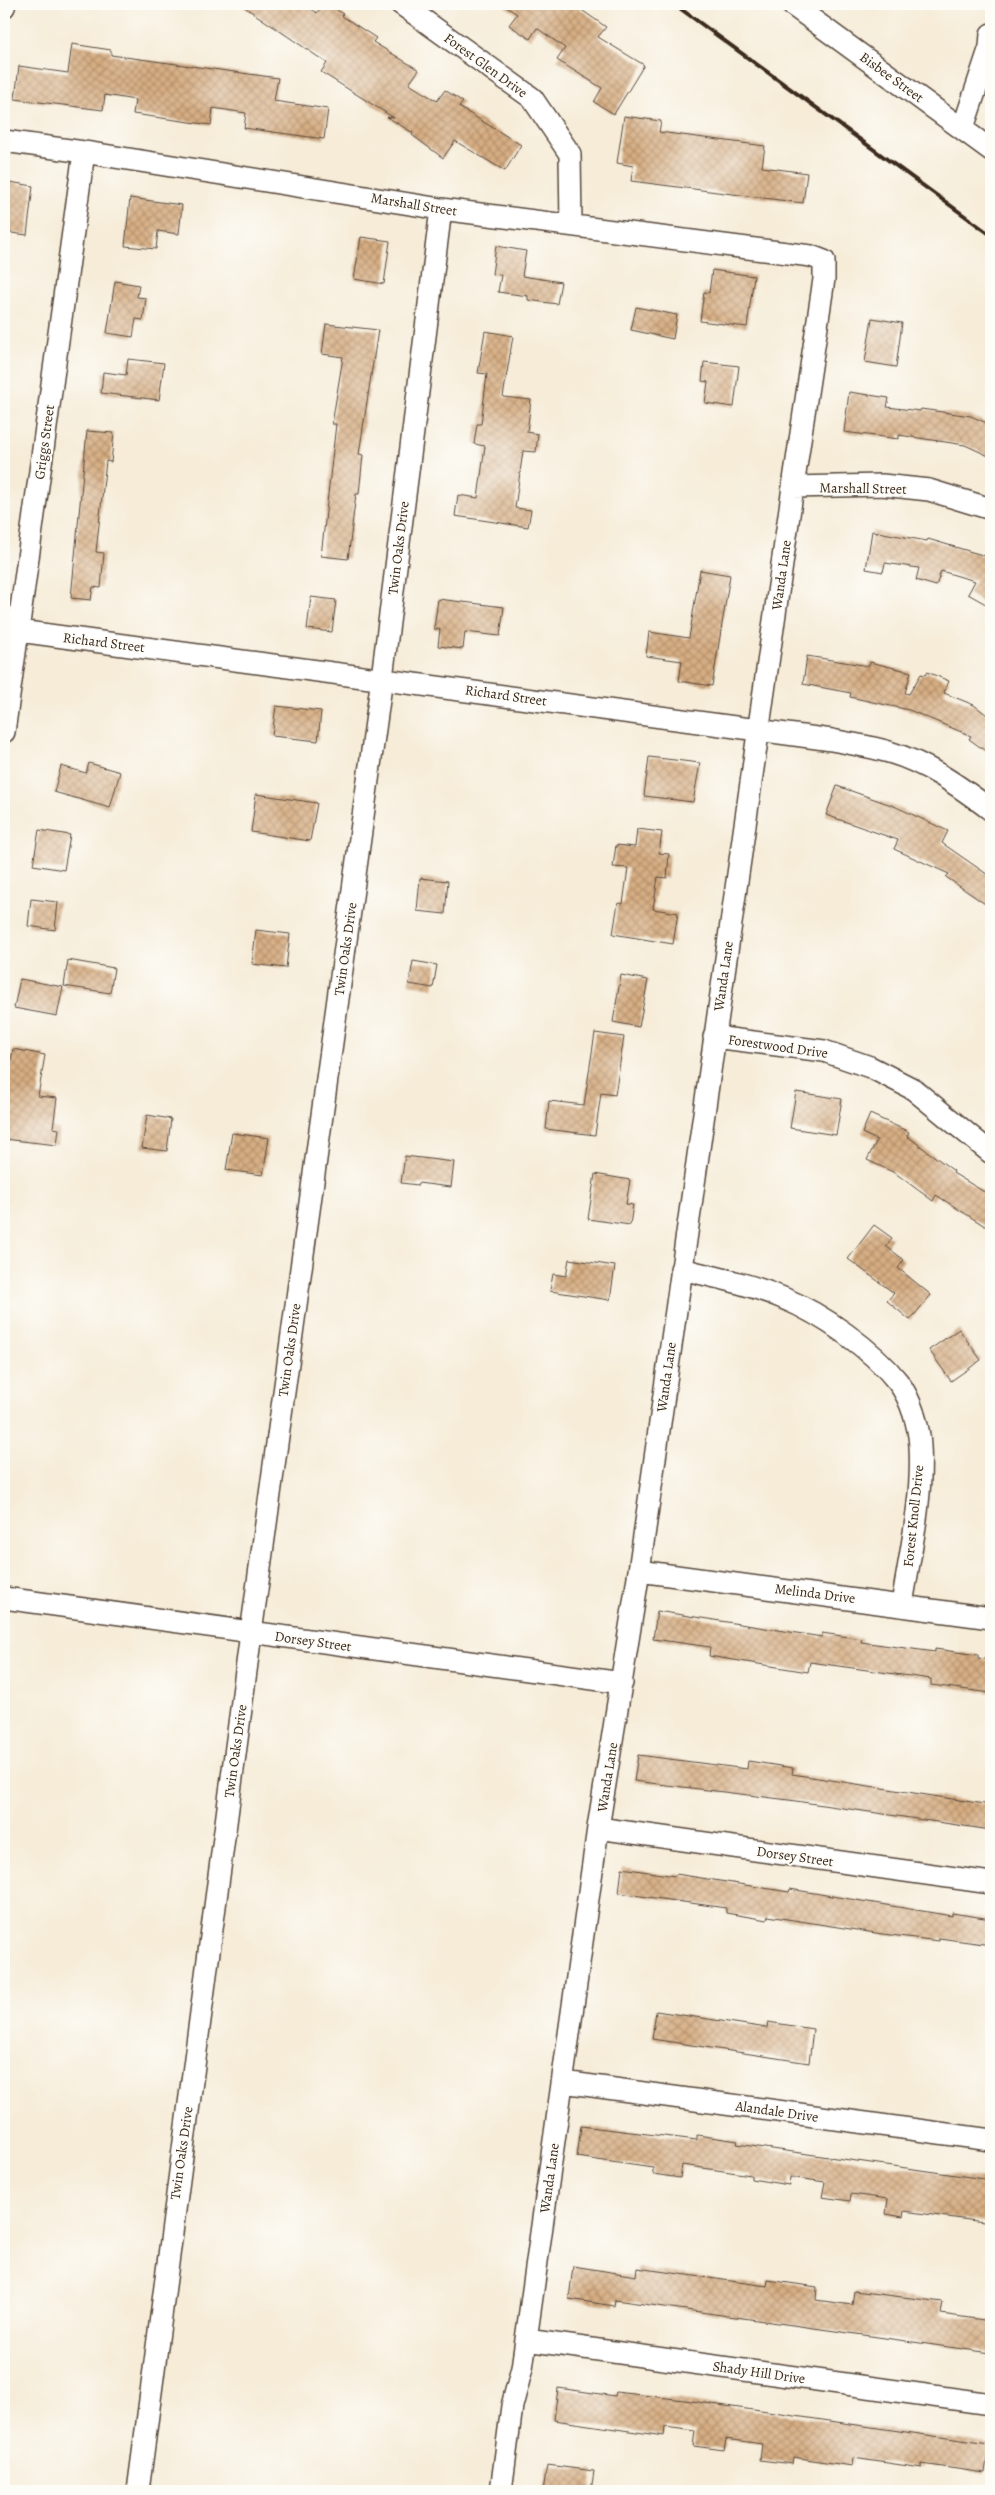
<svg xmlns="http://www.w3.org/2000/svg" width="995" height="2495" viewBox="0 0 995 2495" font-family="Alegreya,serif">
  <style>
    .building { fill: url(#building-cross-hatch) }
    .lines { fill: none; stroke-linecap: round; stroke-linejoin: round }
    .street-casing { stroke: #57473a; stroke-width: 24 }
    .street { stroke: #fff; stroke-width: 21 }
    .rail { stroke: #3b2a1e; stroke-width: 4 }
    .labels { text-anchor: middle; stroke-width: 4; stroke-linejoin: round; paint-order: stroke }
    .street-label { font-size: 14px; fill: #3b2a1e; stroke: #fdfcf7 }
  </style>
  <defs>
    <pattern id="building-cross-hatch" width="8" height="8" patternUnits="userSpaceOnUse" patternTransform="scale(1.25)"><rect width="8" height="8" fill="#d7ae83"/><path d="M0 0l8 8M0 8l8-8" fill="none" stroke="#b08e6b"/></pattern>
  </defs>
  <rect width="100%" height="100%" fill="#fdfcf7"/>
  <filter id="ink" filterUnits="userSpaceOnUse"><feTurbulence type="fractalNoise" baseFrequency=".02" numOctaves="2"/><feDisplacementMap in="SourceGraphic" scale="10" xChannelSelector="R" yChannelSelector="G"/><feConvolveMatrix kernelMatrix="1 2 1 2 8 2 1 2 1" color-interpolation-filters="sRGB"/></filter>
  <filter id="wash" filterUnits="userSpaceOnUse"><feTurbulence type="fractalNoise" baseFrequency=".0096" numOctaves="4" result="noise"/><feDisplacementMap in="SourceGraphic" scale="20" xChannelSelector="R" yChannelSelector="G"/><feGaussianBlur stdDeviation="1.12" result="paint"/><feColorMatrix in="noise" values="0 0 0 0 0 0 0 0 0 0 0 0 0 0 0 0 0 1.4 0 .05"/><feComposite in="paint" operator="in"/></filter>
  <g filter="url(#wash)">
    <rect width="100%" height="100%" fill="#f6ecd8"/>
    <g id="blocks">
      <path class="building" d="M 240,4 L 304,4 L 317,13 L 323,4 L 329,4 L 343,14 L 342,16 L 376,38 L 373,42 L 419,70 L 409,84 L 437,101 L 445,90 L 463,102 L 459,107 L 521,145 L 505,171 L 455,141 L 443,158 L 412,135 L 413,133 L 387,117 L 394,118 L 321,72 L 327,63 Z
        M 502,4 L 573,4 L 606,27 L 598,37 L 644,65 L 614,114 L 594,102 L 602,88 L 557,60 L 565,48 L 537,28 L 530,39 L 509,25 L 517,14 Z
        M 72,44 L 111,50 L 111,55 L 278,78 L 274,101 L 328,109 L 324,139 L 244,128 L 246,113 L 213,108 L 211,125 L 133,114 L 135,100 L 105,95 L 103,110 L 15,99 L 19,66 L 68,73 Z
        M 624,116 L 661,121 L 659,132 L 765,146 L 762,167 L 807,173 L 803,203 L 631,181 L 633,166 L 617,163 Z
        M 4,181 L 33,186 L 27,235 L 4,232 Z
        M 130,198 L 182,205 L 179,234 L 158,231 L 156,249 L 125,246 Z
        M 361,237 L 390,241 L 384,284 L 354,279 Z
        M 496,246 L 526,251 L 522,276 L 561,282 L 557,304 L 528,300 L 528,296 L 498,292 L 501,275 L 492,274 Z
        M 712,270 L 754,276 L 747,327 L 700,321 L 704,292 L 709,293 Z
        M 115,281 L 139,285 L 137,297 L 146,298 L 143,320 L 136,319 L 133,337 L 107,333 Z
        M 636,307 L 677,315 L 673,339 L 631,330 Z
        M 872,318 L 902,323 L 896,367 L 865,362 Z
        M 326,324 L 378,330 L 359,454 L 363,455 L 359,494 L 356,494 L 348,559 L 321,556 L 336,424 L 332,424 L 343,357 L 322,354 Z
        M 485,331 L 513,336 L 503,397 L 531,400 L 527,432 L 538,434 L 536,452 L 523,451 L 515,508 L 531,510 L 528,527 L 455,516 L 458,495 L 478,498 L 485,446 L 474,444 L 477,424 L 481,424 L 487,374 L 478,373 Z
        M 128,359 L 164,363 L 159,400 L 101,393 L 103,372 L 126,375 Z
        M 704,362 L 739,366 L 734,407 L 705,403 L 708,382 L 702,381 Z
        M 849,392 L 889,398 L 887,407 L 920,411 L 921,409 L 971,416 L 991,425 L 991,457 L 965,445 L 899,435 L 899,439 L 844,432 Z
        M 87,431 L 114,433 L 111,462 L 106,461 L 96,552 L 104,553 L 101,588 L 93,587 L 91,600 L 71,598 Z
        M 872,531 L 927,541 L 928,539 L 989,557 L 991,553 L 991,607 L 968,594 L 975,581 L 941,571 L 936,586 L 916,580 L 919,568 L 885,563 L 883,572 L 866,569 Z
        M 700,570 L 730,575 L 712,686 L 679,681 L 682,661 L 646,656 L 649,632 L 689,638 Z
        M 311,597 L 336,600 L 332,632 L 307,629 Z
        M 438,599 L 504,607 L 500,636 L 465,632 L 463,649 L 438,646 L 440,629 L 434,629 Z
        M 807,656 L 869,666 L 870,662 L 911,672 L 905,693 L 909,694 L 921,674 L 925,675 L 927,672 L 949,681 L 944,693 L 974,705 L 991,718 L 991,755 L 969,739 L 971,736 L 909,710 L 850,697 L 851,693 L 803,684 Z
        M 276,706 L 321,711 L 318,741 L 272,736 Z
        M 649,757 L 700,763 L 693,802 L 644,796 Z
        M 89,763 L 120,772 L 110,808 L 54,792 L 61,766 L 86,773 Z
        M 837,786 L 894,806 L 948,831 L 942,843 L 991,877 L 991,908 L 946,877 L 949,874 L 894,849 L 898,840 L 826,815 Z
        M 256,794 L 317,803 L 310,841 L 251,832 Z
        M 637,829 L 662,832 L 659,853 L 669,854 L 667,878 L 658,877 L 653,909 L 678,913 L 673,944 L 613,934 L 618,903 L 623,904 L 628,868 L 613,867 L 616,845 L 635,847 Z
        M 39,830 L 70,835 L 64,870 L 33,865 Z
        M 420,878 L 448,881 L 445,914 L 417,911 Z
        M 31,899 L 58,902 L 55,930 L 28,926 Z
        M 256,930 L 290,934 L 286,968 L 252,964 Z
        M 68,960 L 114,968 L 110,993 L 64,986 Z
        M 413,961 L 437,965 L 433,988 L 409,984 Z
        M 621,975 L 648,980 L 639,1027 L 613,1022 Z
        M 20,979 L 63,987 L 57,1016 L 14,1008 Z
        M 595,1033 L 624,1037 L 615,1095 L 601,1093 L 595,1135 L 546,1129 L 549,1101 L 584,1105 Z
        M 13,1049 L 45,1055 L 38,1096 L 57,1098 L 53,1128 L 59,1129 L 57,1145 L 4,1139 L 4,1110 Z
        M 796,1092 L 842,1099 L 836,1135 L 790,1128 Z
        M 870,1114 L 909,1132 L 907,1136 L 954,1171 L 953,1173 L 991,1196 L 991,1230 L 936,1195 L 933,1201 L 895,1173 L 867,1160 L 877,1140 L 862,1133 Z
        M 147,1115 L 171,1119 L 167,1151 L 142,1148 Z
        M 232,1133 L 269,1138 L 263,1175 L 226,1170 Z
        M 405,1156 L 454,1162 L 451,1187 L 418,1183 L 418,1185 L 401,1183 Z
        M 595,1174 L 630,1180 L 626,1204 L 633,1205 L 630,1225 L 588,1219 Z
        M 874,1225 L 892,1238 L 886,1246 L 904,1260 L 898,1268 L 931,1295 L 910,1320 L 887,1301 L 894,1293 L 848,1259 Z
        M 569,1259 L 615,1266 L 610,1300 L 550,1291 L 553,1274 L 566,1276 Z
        M 959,1329 L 981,1360 L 951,1381 L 929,1350 Z
        M 657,1611 L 822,1637 L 822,1633 L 862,1639 L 861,1642 L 935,1652 L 935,1649 L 978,1655 L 978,1658 L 991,1660 L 991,1693 L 931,1685 L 931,1679 L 810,1662 L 808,1672 L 709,1656 L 710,1647 L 653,1639 Z
        M 638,1755 L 747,1769 L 748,1761 L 793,1768 L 792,1774 L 991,1805 L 991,1830 L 789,1800 L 634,1781 Z
        M 622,1868 L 675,1876 L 676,1874 L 789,1892 L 790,1889 L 952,1916 L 952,1913 L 991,1919 L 991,1945 L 939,1938 L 939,1941 L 882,1934 L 768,1916 L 767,1920 L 726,1913 L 726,1908 L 619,1893 Z
        M 656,2011 L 767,2028 L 768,2022 L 813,2029 L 809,2063 L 652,2039 Z
        M 581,2126 L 697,2140 L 697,2135 L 738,2141 L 737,2144 L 991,2180 L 991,2223 L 904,2211 L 903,2217 L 886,2214 L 888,2199 L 851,2194 L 850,2201 L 822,2197 L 825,2182 L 790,2177 L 789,2185 L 751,2179 L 751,2175 L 682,2165 L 680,2178 L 653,2174 L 653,2168 L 577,2157 Z
        M 573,2266 L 636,2276 L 637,2268 L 767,2286 L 768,2280 L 817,2287 L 816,2300 L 852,2305 L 854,2291 L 943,2302 L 941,2314 L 991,2321 L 991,2353 L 615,2300 L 614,2306 L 569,2299 Z
        M 558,2388 L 615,2396 L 616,2392 L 684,2400 L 989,2444 L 985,2473 L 922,2464 L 922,2468 L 853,2458 L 852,2466 L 793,2457 L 792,2464 L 760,2460 L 762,2444 L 726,2439 L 724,2450 L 693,2446 L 695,2431 L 665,2427 L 664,2436 L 554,2420 Z
        M 547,2465 L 594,2471 L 591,2491 L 543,2491 Z"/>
    </g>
  </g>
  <g filter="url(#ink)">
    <use href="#blocks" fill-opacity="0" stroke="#57473a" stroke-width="1"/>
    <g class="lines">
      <g class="street-casing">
        <path id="street" d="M 401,4 L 532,98 L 570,154 L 571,225
          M 791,4 L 991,150
          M 4,7 L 5,4
          M 963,128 L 990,47 L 991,34
          M 4,141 L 84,152 L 441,209 L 811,256 L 824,261 L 824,279 L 793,487 L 639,1571 L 598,1828 L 522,2368 L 512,2406 L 501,2491
          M 793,487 L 882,485 L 929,490 L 991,509
          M 4,629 L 832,740 C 851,744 870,746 889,752 C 927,763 959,786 991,810
          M 4,732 L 84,152
          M 714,1037 L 824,1051 L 870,1067 L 913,1089 L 991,1153
          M 681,1269 C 715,1277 750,1284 783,1298 C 822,1314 872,1349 898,1382 C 911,1399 919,1426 920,1446 C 923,1499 910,1553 902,1605
          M 639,1571 L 991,1618
          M 4,1598 L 622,1683
          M 598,1828 L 991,1883
          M 563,2082 L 991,2140
          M 526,2340 L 991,2404
          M 138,2491 L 251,1633 L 382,678 L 441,209"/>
      </g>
      <use href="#street" class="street"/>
      <path class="rail" d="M 674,4 L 991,235"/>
    </g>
  </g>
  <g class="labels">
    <g class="street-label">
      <text transform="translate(486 65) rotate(36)" y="5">Forest Glen Drive</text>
      <text transform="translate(892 77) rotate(36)" y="5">Bisbee Street</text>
      <text transform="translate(414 204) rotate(9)" y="5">Marshall Street</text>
      <text transform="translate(44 442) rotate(-82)" y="5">Griggs Street</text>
      <text transform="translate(863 488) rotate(1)" y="5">Marshall Street</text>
      <text transform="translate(398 548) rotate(-83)" y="5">Twin Oaks Drive</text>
      <text transform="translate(781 575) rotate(-82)" y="5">Wanda Lane</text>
      <text transform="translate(104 642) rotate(7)" y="5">Richard Street</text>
      <text transform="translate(506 695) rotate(8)" y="5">Richard Street</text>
      <text transform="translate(345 949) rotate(-82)" y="5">Twin Oaks Drive</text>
      <text transform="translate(723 976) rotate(-82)" y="5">Wanda Lane</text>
      <text transform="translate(778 1046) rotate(8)" y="5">Forestwood Drive</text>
      <text transform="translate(289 1350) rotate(-82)" y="5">Twin Oaks Drive</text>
      <text transform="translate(666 1377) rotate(-82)" y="5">Wanda Lane</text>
      <text transform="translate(913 1516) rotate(-84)" y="5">Forest Knoll Drive</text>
      <text transform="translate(815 1593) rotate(7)" y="5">Melinda Drive</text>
      <text transform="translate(313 1641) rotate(8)" y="5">Dorsey Street</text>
      <text transform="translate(235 1751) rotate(-82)" y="5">Twin Oaks Drive</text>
      <text transform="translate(607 1777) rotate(-81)" y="5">Wanda Lane</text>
      <text transform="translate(795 1856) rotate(8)" y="5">Dorsey Street</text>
      <text transform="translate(777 2111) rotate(8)" y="5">Alandale Drive</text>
      <text transform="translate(181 2153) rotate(-82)" y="5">Twin Oaks Drive</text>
      <text transform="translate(549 2178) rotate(-82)" y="5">Wanda Lane</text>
      <text transform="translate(759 2372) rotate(8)" y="5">Shady Hill Drive</text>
    </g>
  </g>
  <rect width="995" height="2495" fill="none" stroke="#fdfcf7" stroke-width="20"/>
</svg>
